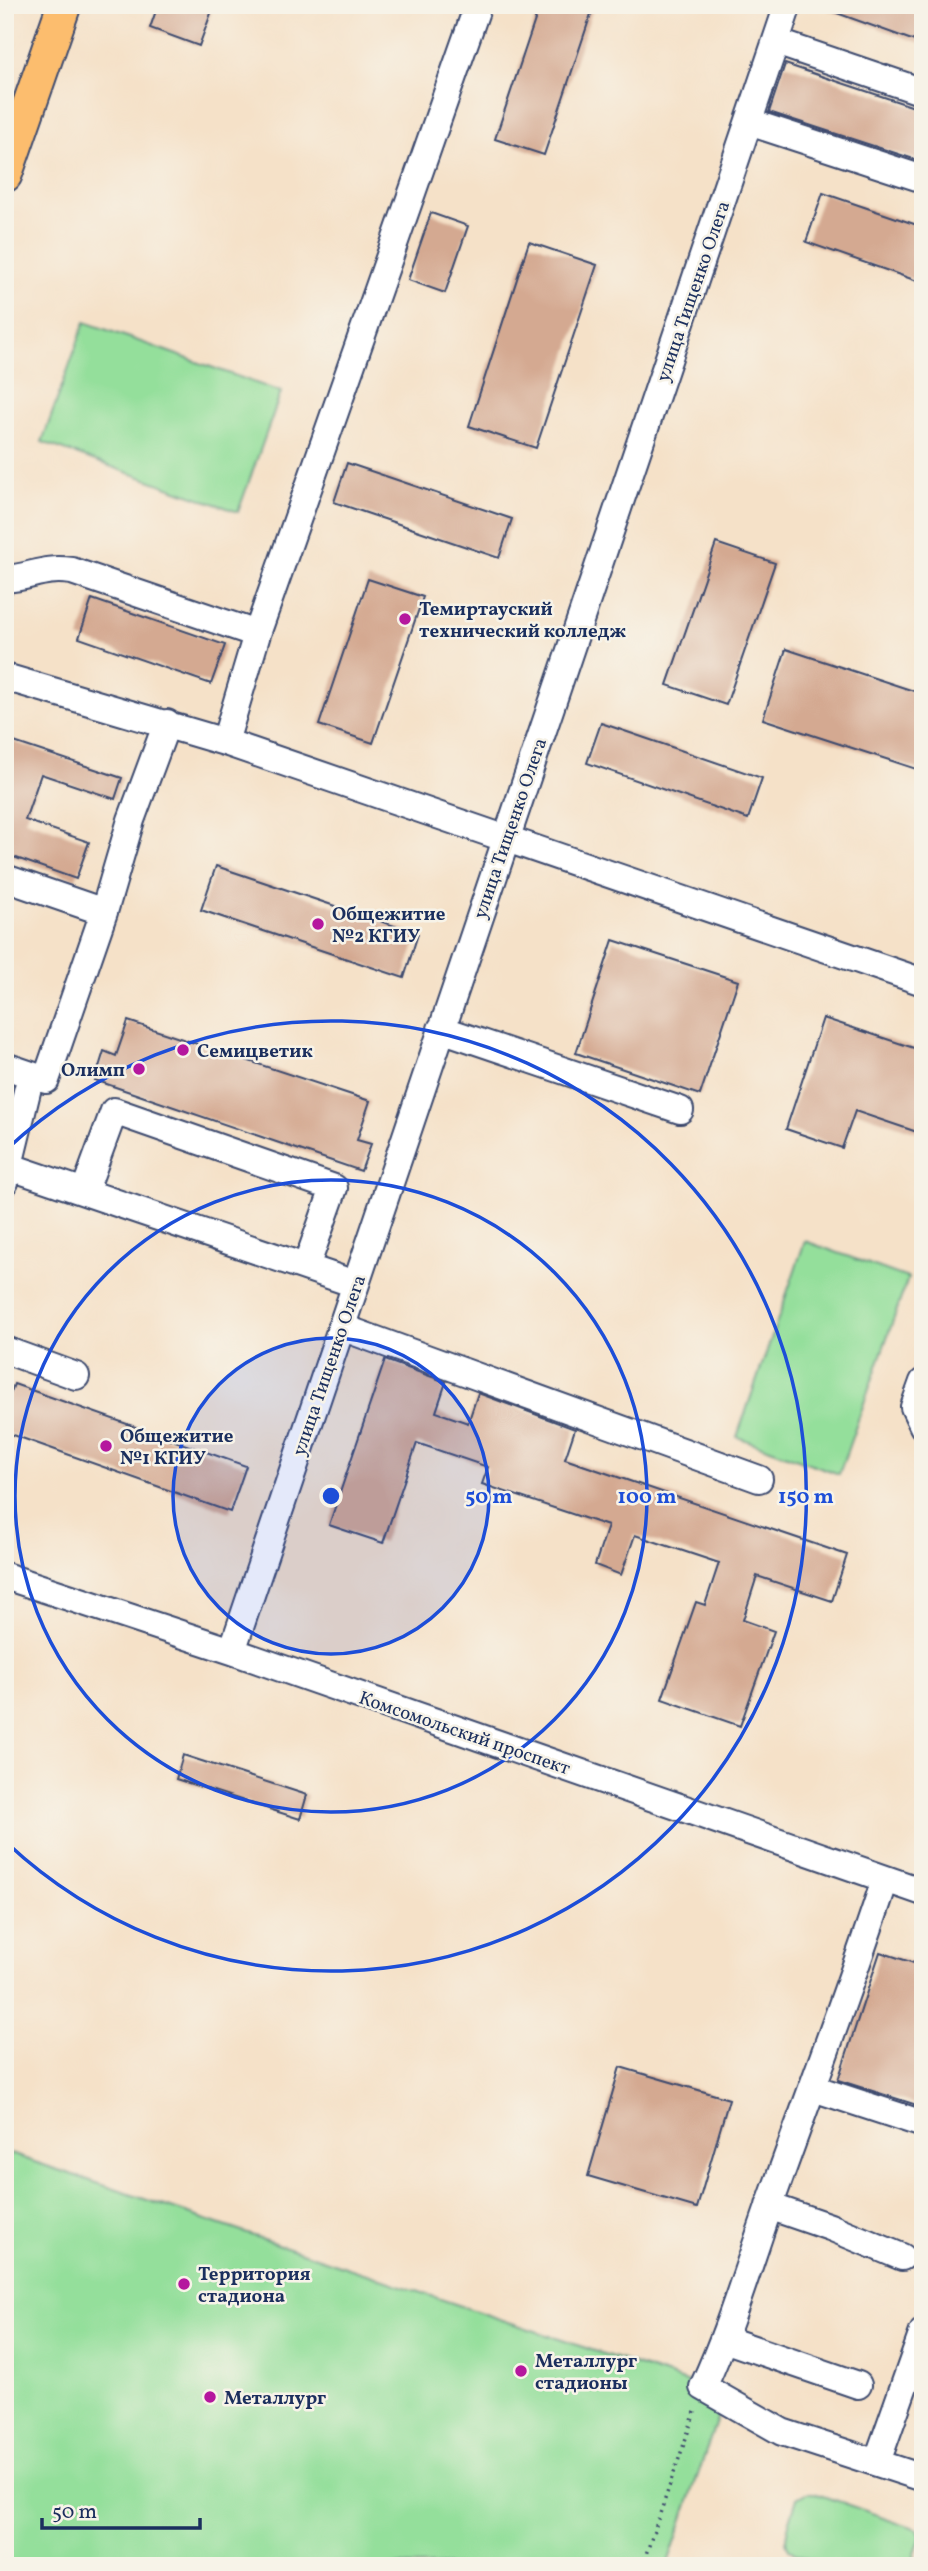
<svg xmlns="http://www.w3.org/2000/svg" width="928" height="2571" viewBox="0 0 928 2571" font-family="Vollkorn,serif">
  <style>
    .green { fill: #94df9b; stroke: #58877c; stroke-width: 2 }
    .building { fill: #d4a991 }
    .lines { fill: none; stroke-linecap: round; stroke-linejoin: round }
    .minor-casing { stroke: #3c4a6e; stroke-width: 30 }
    .major-casing { stroke: #3c4a6e; stroke-width: 37 }
    .path { stroke: #3c4a6e; stroke-width: 3.5; stroke-dasharray: 2 5; stroke-linecap: butt }
    .minor { stroke: #fff; stroke-width: 26 }
    .major { stroke: #fcbd6e; stroke-width: 33 }
    .ring { fill: none; stroke: #1d4ed8; stroke-width: 3.5 }
    .poi-dot { fill: #b5179e; stroke: #f7f3e8; stroke-width: 2.5 }
    .labels { text-anchor: middle; stroke-width: 5; stroke-linejoin: round; paint-order: stroke }
    .street-label { font-size: 19px; fill: #1b2f5e; stroke: #f7f3e8 }
    .poi-label { font-size: 19px; font-weight: bold; fill: #1b2f5e; stroke: #f7f3e8; text-anchor: start }
    .centre { fill: #1d4ed8; stroke: #f7f3e8; stroke-width: 3.5 }
    .ring-label { font-size: 21px; text-anchor: middle; font-weight: bold; fill: #1d4ed8; stroke: #f7f3e8; stroke-width: 5; stroke-linejoin: round; paint-order: stroke }
  </style>
  <rect width="100%" height="100%" fill="#f7f3e8"/>
  <filter id="ink" filterUnits="userSpaceOnUse"><feTurbulence type="fractalNoise" baseFrequency=".0143" numOctaves="2"/><feDisplacementMap in="SourceGraphic" scale="14" xChannelSelector="R" yChannelSelector="G"/><feConvolveMatrix kernelMatrix="1 2 1 2 8 2 1 2 1" color-interpolation-filters="sRGB"/></filter>
  <filter id="wash" filterUnits="userSpaceOnUse"><feTurbulence type="fractalNoise" baseFrequency=".00686" numOctaves="4" result="noise"/><feDisplacementMap in="SourceGraphic" scale="28" xChannelSelector="R" yChannelSelector="G"/><feGaussianBlur stdDeviation="1.57" result="paint"/><feColorMatrix in="noise" values="0 0 0 0 0 0 0 0 0 0 0 0 0 0 0 0 0 1.4 0 .05"/><feComposite in="paint" operator="in"/></filter>
  <g filter="url(#wash)">
    <rect width="100%" height="100%" fill="#f5e1c8"/>
    <path class="green" d="M 85,322 L 281,392 L 238,512 L 42,442 Z
      M 805,1241 L 908,1278 L 839,1474 L 737,1437 Z
      M 5,2152 L 725,2395 L 667,2566 L 5,2566 Z
      M 806,2493 L 814,2493 L 918,2529 L 921,2536 L 911,2566 C 887,2566 786,2571 786,2540 C 786,2527 794,2510 797,2498 Z"/>
    <g id="blocks">
      <path class="building" d="M 158,5 L 214,5 L 199,46 L 150,28 Z
        M 540,5 L 594,5 L 544,155 L 495,139 Z
        M 821,5 L 923,5 L 923,44 L 820,7 Z
        M 785,64 L 923,110 L 923,162 L 769,112 Z
        M 823,193 L 923,227 L 923,283 L 806,242 Z
        M 431,213 L 468,226 L 445,293 L 408,280 Z
        M 529,242 L 597,265 L 536,448 L 469,426 Z
        M 347,463 L 512,519 L 499,558 L 334,502 Z
        M 716,543 L 775,563 L 726,705 L 667,685 Z
        M 368,579 L 423,597 L 373,743 L 319,725 Z
        M 92,599 L 225,645 L 211,684 L 79,638 Z
        M 786,649 L 923,694 L 923,771 L 763,719 Z
        M 601,723 L 762,778 L 748,819 L 587,763 Z
        M 5,739 L 122,778 L 115,799 L 41,774 L 25,820 L 89,842 L 76,879 L 5,854 Z
        M 216,866 L 418,934 L 404,978 L 201,910 Z
        M 613,940 L 738,981 L 700,1095 L 576,1053 Z
        M 823,1018 L 923,1051 L 923,1134 L 855,1111 L 842,1148 L 786,1129 Z
        M 128,1021 L 370,1101 L 357,1140 L 371,1144 L 361,1171 L 95,1080 L 104,1051 L 116,1056 Z
        M 385,1360 L 446,1382 L 436,1412 L 468,1423 L 478,1393 L 575,1429 L 565,1459 L 847,1555 L 832,1601 L 757,1576 L 743,1620 L 774,1631 L 740,1726 L 662,1699 L 696,1602 L 705,1605 L 719,1563 L 635,1535 L 621,1575 L 595,1565 L 608,1526 L 482,1484 L 488,1467 L 417,1443 L 383,1543 L 329,1525 Z
        M 14,1384 L 246,1466 L 230,1512 L 5,1432 L 5,1408 Z
        M 183,1755 L 307,1795 L 300,1819 L 176,1779 Z
        M 880,1952 L 923,1966 L 923,2107 L 838,2080 Z
        M 620,2067 L 729,2099 L 697,2208 L 588,2176 Z"/>
    </g>
  </g>
  <g filter="url(#ink)">
    <use href="#blocks" fill-opacity="0" stroke="#3c4a6e" stroke-width="2"/>
    <g class="lines">
      <g class="minor-casing">
        <path id="minor" d="M 776,42 L 923,92
          M 749,122 L 923,179
          M 5,579 C 33,577 42,567 72,571 L 257,634 L 225,742
          M 257,634 L 478,5
          M 5,677 L 225,742 L 923,982
          M 5,878 L 104,912 L 131,820 L 167,723
          M 441,1029 L 680,1110
          M 5,1066 L 46,1080 L 104,912
          M 8,1166 L 355,1284
          M 5,1182 L 31,1075
          M 85,1190 L 114,1111 L 334,1188 L 306,1267
          M 341,1327 L 759,1479
          M 5,1350 L 76,1376
          M 923,1382 L 914,1407 L 923,1426
          M 5,1576 L 232,1651 L 923,1892
          M 232,1651 L 788,5
          M 885,1880 C 849,1990 808,2098 769,2207 C 748,2267 730,2329 703,2387 L 782,2432 L 923,2478
          M 813,2088 L 923,2124
          M 769,2206 L 830,2227 L 902,2257
          M 724,2339 L 858,2385
          M 877,2462 L 923,2332"/>
      </g>
      <g class="major-casing">
        <path id="major" d="M 5,175 L 64,5"/>
      </g>
      <path class="path" d="M 642,2566 L 696,2409"/>
      <use href="#minor" class="minor"/>
      <use href="#major" class="major"/>
    </g>
  </g>
  <circle cx="331" cy="1496" r="158" fill="#1d4ed8" fill-opacity=".12"/>
  <g class="ring">
    <circle cx="331" cy="1496" r="158"/>
    <circle cx="331" cy="1496" r="316"/>
    <path d="M7 1149A475 475 0 1 1 7 1843"/>
  </g>
  <g class="poi-dot">
    <circle cx="405" cy="619" r="7"/>
    <circle cx="318" cy="924" r="7"/>
    <circle cx="183" cy="1050" r="7"/>
    <circle cx="139" cy="1069" r="7"/>
    <circle cx="106" cy="1446" r="7"/>
    <circle cx="184" cy="2284" r="7"/>
    <circle cx="521" cy="2371" r="7"/>
    <circle cx="210" cy="2397" r="7"/>
  </g>
  <g class="labels">
    <g class="street-label">
      <text transform="translate(692 291) rotate(-71)" y="7">улица Тищенко Олега</text>
      <text transform="translate(509 828) rotate(-71)" y="7">улица Тищенко Олега</text>
      <text transform="translate(328 1365) rotate(-71)" y="7">улица Тищенко Олега</text>
      <text transform="translate(465 1732) rotate(19)" y="7">Комсомольский проспект</text>
    </g>
    <g class="poi-label">
      <text x="419" y="615">Темиртауский<tspan x="419" dy="22">технический колледж</tspan></text>
      <text x="332" y="920">Общежитие<tspan x="332" dy="22">№2 КГИУ</tspan></text>
      <text x="197" y="1057">Семицветик</text>
      <text x="125" y="1076" text-anchor="end">Олимп</text>
      <text x="120" y="1442">Общежитие<tspan x="120" dy="22">№1 КГИУ</tspan></text>
      <text x="198" y="2280">Территория<tspan x="198" dy="22">стадиона</tspan></text>
      <text x="535" y="2367">Металлург<tspan x="535" dy="22">стадионы</tspan></text>
      <text x="224" y="2404">Металлург</text>
    </g>
  </g>
  <circle cx="331" cy="1496" r="10" class="centre"/>
  <g class="ring-label">
    <text x="489" y="1503">50 m</text>
    <text x="647" y="1503">100 m</text>
    <text x="806" y="1503">150 m</text>
  </g>
  <rect width="928" height="2571" fill="none" stroke="#f7f3e8" stroke-width="28"/>
  <path d="M42 2518v10h158v-10" fill="none" stroke="#1b2f5e" stroke-width="3.5"/>
  <text x="52" y="2518" font-size="21" fill="#1b2f5e" stroke="#f7f3e8" stroke-width="5" paint-order="stroke">50 m</text>
</svg>
